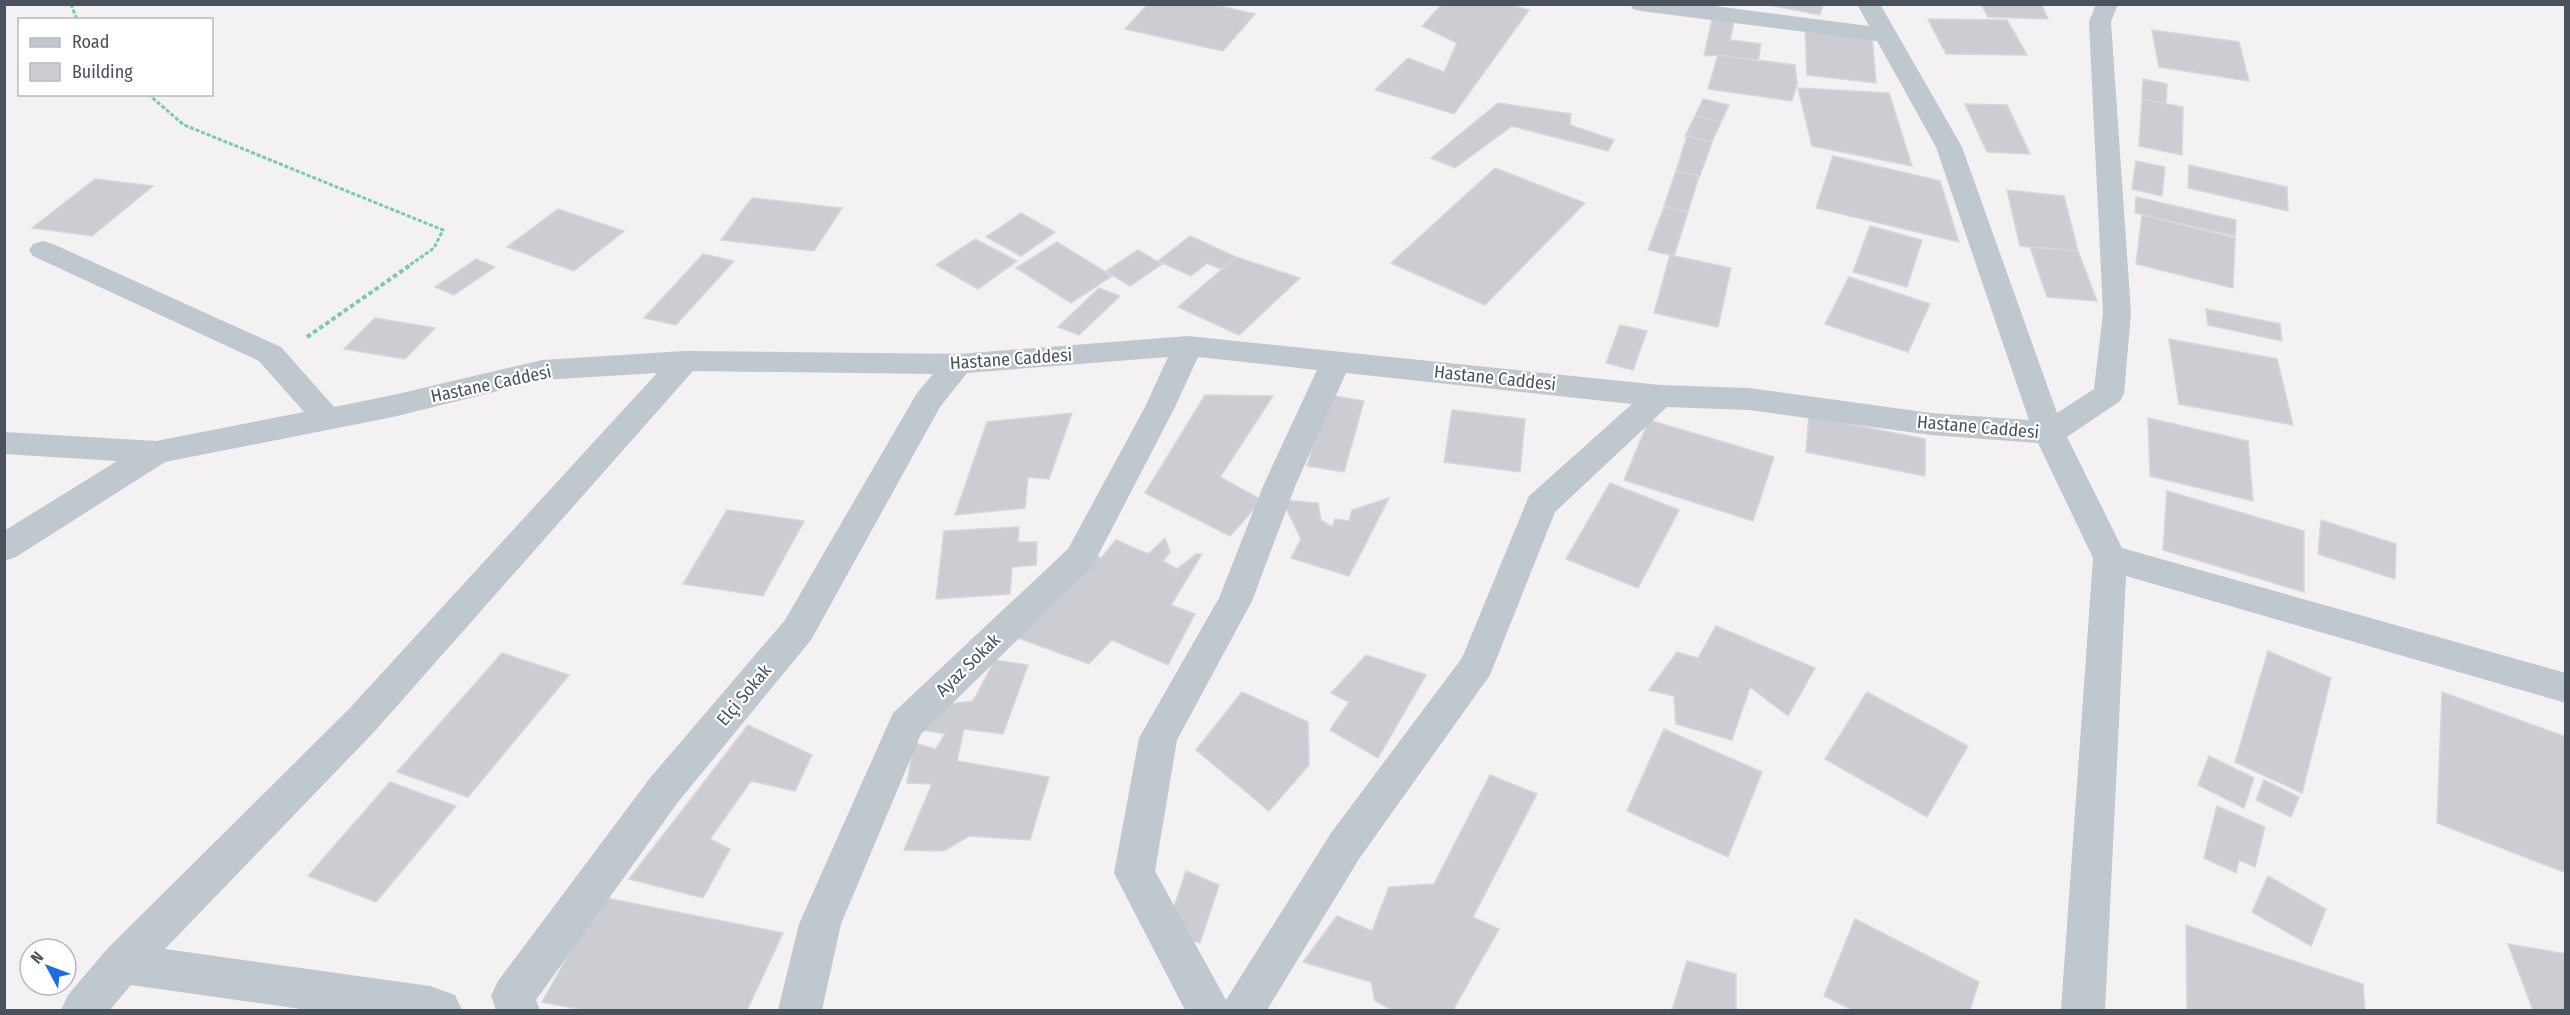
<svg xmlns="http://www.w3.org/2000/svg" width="2570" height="1015" viewBox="0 0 2570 1015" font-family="'Fira Sans Condensed',sans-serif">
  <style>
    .building { fill: #cbcdd3; stroke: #d5d7dc; stroke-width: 1.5 }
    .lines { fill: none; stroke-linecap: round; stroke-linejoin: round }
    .path-far1 { stroke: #7acca6; stroke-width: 3; stroke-dasharray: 4 2; stroke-linecap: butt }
    .path { stroke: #7acca6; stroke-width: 4; stroke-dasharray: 4.5 3; stroke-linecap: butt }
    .minor { fill: #bfc7cf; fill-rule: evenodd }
    .labels { text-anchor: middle; stroke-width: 4.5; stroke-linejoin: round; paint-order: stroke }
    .street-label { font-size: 18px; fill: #49535e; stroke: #fff }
  </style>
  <rect width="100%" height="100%" fill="#f3f1f1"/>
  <path class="building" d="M 1148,4 L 1211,4 L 1255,14 L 1223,51 L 1125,29 Z
    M 1442,4 L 1507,4 L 1529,10 L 1454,114 L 1375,90 L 1408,58 L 1444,72 L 1457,43 L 1422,26 Z
    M 1764,4 L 1823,4 L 1820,15 Z
    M 1981,4 L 2041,4 L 2048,19 L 1988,17 Z
    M 1712,19 L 1734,22 L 1730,40 L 1761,44 L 1758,61 L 1718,55 L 1704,56 Z
    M 1928,19 L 2007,20 L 2027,55 L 1946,54 Z
    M 1805,28 L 1872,36 L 1876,83 L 1807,75 Z
    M 2152,30 L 2239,42 L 2249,81 L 2159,67 Z
    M 1718,55 L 1795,65 L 1797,84 L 1792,101 L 1708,89 Z
    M 2143,79 L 2167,84 L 2166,104 L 2142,99 Z
    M 1798,88 L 1889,93 L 1912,166 L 1812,146 Z
    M 1703,99 L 1729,105 L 1721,122 L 1695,116 Z
    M 2142,99 L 2183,107 L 2182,155 L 2139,146 Z
    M 1498,103 L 1571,114 L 1570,125 L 1614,140 L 1608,151 L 1512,126 L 1455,168 L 1431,158 Z
    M 1965,104 L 2007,105 L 2030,154 L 1987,152 Z
    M 1695,116 L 1721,122 L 1712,142 L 1685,136 Z
    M 1687,136 L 1712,142 L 1700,176 L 1676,171 Z
    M 1833,156 L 1940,181 L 1959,242 L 1816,208 Z
    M 2136,161 L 2165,167 L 2162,196 L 2132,189 Z
    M 2189,165 L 2287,187 L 2288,211 L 2188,188 Z
    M 1495,168 L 1585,203 L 1485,305 L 1391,263 Z
    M 1676,171 L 1699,176 L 1688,212 L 1664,207 Z
    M 95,179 L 153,186 L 92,236 L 32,228 Z
    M 2007,190 L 2064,196 L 2078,251 L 2020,246 Z
    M 2136,197 L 2236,220 L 2235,236 L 2135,213 Z
    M 752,198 L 842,208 L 814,251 L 721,240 Z
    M 1664,207 L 1688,212 L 1674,256 L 1648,250 Z
    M 558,209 L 624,231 L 574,271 L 507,247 Z
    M 1021,213 L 1055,232 L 1021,256 L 986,237 Z
    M 2142,215 L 2235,238 L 2233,288 L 2136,264 Z
    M 1870,226 L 1922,240 L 1907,287 L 1853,272 Z
    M 1190,236 L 1236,257 L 1221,269 L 1207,263 L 1191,276 L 1158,261 Z
    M 975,239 L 1017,261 L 978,289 L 936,265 Z
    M 1057,242 L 1112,276 L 1071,303 L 1016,268 Z
    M 2030,247 L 2078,251 L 2097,301 L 2047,297 Z
    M 1138,250 L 1162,264 L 1130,286 L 1106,271 Z
    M 703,254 L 734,261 L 676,325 L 644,318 Z
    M 1670,255 L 1731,268 L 1718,327 L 1654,313 Z
    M 1236,257 L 1300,278 L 1239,335 L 1178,307 Z
    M 476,259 L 495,267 L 454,295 L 435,287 Z
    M 1849,277 L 1930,304 L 1908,352 L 1825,324 Z
    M 1099,288 L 1120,296 L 1079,335 L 1058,327 Z
    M 2206,309 L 2280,324 L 2282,341 L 2208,325 Z
    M 375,318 L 435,328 L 405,359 L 344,349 Z
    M 1620,325 L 1647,331 L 1633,370 L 1606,363 Z
    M 2169,339 L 2277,359 L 2293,425 L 2179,404 Z
    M 1205,395 L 1273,396 L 1220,477 L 1262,500 L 1230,536 L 1145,493 Z
    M 1329,395 L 1364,401 L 1344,472 L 1307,466 Z
    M 1452,410 L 1525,419 L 1520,472 L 1444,462 Z
    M 1072,413 L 1049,479 L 1028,477 L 1025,508 L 955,515 L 987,422 Z
    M 1809,416 L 1925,439 L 1925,476 L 1806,452 Z
    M 2148,418 L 2248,441 L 2253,501 L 2150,476 Z
    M 1649,420 L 1774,457 L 1753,521 L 1624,480 Z
    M 1610,483 L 1679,510 L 1638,588 L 1566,559 Z
    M 2167,491 L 2304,531 L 2304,592 L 2163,550 Z
    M 1389,498 L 1349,576 L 1291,558 L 1301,539 L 1282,500 L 1318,503 L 1321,520 L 1332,527 L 1335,519 L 1349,521 L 1352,510 Z
    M 727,510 L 804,521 L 763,596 L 683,584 Z
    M 2321,520 L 2396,544 L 2395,579 L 2318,554 Z
    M 1019,527 L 1018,542 L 1037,542 L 1036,565 L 1012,567 L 1010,594 L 936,599 L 944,531 Z
    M 1165,538 L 1170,552 L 1163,561 L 1177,569 L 1196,554 L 1202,554 L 1171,605 L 1195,614 L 1168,665 L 1112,640 L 1089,664 L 1007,634 L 1089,552 L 1101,558 L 1116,540 L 1148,554 Z
    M 1716,626 L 1815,668 L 1788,716 L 1750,687 L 1732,740 L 1676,724 L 1674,696 L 1649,690 L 1677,652 L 1698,658 Z
    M 2268,651 L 2331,678 L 2302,793 L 2235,762 Z
    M 502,653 L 569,675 L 468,797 L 397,772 Z
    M 1366,655 L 1426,675 L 1378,758 L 1330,730 L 1349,702 L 1331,693 Z
    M 995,660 L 1028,665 L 1003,734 L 964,729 L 957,761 L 1049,777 L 1030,840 L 969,836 L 944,851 L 904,850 L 932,784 L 907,783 L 914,743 L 936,749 L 945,734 L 922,730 L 934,706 L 973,701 Z
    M 1242,692 L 1308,722 L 1309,765 L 1269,811 L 1196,750 Z
    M 1867,692 L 1968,746 L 1927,817 L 1825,759 Z
    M 2442,692 L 2566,737 L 2566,873 L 2437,823 Z
    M 748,725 L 812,755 L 795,791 L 751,781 L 710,839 L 730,849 L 703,898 L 629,879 Z
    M 1664,729 L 1762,772 L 1728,857 L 1627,811 Z
    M 2209,756 L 2254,778 L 2244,808 L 2198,785 Z
    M 1490,775 L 1537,794 L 1473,917 L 1499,929 L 1453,1010 L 1392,1010 L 1375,1001 L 1371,982 L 1303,962 L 1337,916 L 1372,931 L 1389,887 L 1434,884 Z
    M 2264,780 L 2299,797 L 2291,817 L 2256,800 Z
    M 390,782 L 456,806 L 376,902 L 308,876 Z
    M 2217,806 L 2265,827 L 2255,867 L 2239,860 L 2236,873 L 2204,858 Z
    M 1186,871 L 1219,885 L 1200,943 L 1182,937 L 1170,919 Z
    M 2268,876 L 2326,909 L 2311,946 L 2252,912 Z
    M 601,897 L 783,933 L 747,1010 L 582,1010 L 542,1002 Z
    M 1855,919 L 1979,982 L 1970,1010 L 1852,1010 L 1824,996 Z
    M 2186,925 L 2363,984 L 2365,1010 L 2187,1010 Z
    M 2508,944 L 2566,954 L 2566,1010 L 2533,1010 Z
    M 1687,961 L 1736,974 L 1736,1010 L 1672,1010 Z"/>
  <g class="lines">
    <path class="path-far1" d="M 71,4 L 77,20
      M 148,94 L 184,125 L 443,230 L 434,248 L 407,267"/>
    <path class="path" d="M 307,337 L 409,266"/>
    <path class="minor" d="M 1630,4 L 1698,4 L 1869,26 L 1857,4 L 1880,4 L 1962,147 L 2057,413 L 2094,389 L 2103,313 L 2089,22 L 2096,4 L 2118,4 L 2111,22 L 2131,313 L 2124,394 L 2120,401 L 2067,437 L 2122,548 L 2566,673 L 2566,703 L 2126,576 L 2105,1010 L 2061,1010 L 2093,558 L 2038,443 L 1931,435 L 1749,410 L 1667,407 L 1555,512 L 1490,675 L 1359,859 L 1267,1010 L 1185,1010 L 1114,873 L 1139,738 L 1219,598 L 1264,484 L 1317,370 L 1198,357 L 1175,407 L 1092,567 L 921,734 L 841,924 L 822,1010 L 778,1010 L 799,924 L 893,713 L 1068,549 L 1145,407 L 1168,357 L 967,373 L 940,407 L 811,640 L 678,802 L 536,1000 L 540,1010 L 496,1010 L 491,996 L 498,981 L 650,778 L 785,620 L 917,393 L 933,374 L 693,371 L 374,732 L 165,949 L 430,986 L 455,995 L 462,1010 L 308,1010 L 131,985 L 110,1010 L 61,1010 L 68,995 L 107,949 L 348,710 L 657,373 L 542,380 L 393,417 L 165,462 L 16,557 L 4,561 L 4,531 L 117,461 L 4,454 L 4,432 L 156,441 L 304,412 L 259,361 L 33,256 L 29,250 L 33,244 L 43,241 L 53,244 L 281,347 L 334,407 L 393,395 L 542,360 L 685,351 L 958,354 L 1188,336 L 1660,385 L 1749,388 L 1931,413 L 2029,420 L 1936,147 L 1877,41 L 1641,11 L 1633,9 ZM 1346,373 L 1632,404 L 1529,496 L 1462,658 L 1331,833 L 1226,1000 L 1155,871 L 1177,740 L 1252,601 L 1296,484 Z"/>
  </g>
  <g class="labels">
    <g class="street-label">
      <text transform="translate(1011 359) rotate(-4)" y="6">Hastane Caddesi</text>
      <text transform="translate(1495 378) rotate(6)" y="6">Hastane Caddesi</text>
      <text transform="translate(491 384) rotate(-12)" y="6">Hastane Caddesi</text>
      <text transform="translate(1978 427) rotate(5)" y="6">Hastane Caddesi</text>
      <text transform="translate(968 665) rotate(-44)" y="6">Ayaz Sokak</text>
      <text transform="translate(744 695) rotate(-50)" y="6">Elçi Sokak</text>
    </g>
  </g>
  <rect width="2570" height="1015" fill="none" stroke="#49535e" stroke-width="12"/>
  <rect x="18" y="18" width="195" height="78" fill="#ffffff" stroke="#b6babf" stroke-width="1.5"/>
  <rect x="30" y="38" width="30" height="9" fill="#bfc7cf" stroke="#b6babf" stroke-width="1.5"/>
  <text x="72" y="48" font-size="18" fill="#49535e">Road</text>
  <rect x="30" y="63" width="30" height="18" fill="#cbcdd3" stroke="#b6babf" stroke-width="1.5"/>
  <text x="72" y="78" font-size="18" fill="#49535e">Building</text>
  <g transform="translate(48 967) rotate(311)"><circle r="28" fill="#ffffff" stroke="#b6babf" stroke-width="1.5"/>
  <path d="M0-4.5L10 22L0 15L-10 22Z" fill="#1e6cdf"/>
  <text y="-9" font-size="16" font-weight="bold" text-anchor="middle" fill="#49535e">N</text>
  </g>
</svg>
